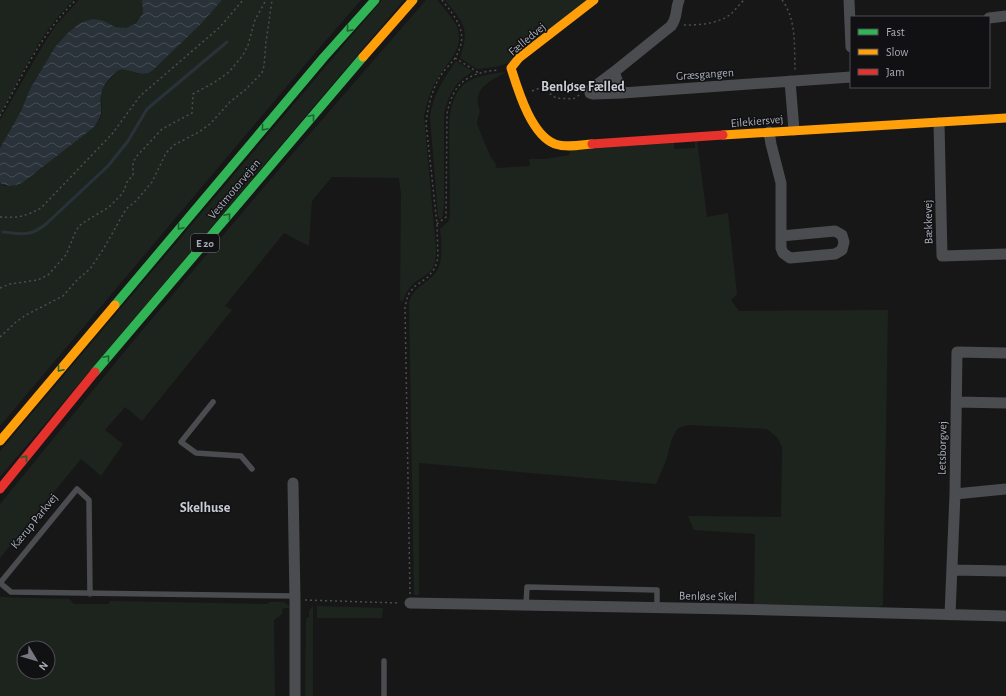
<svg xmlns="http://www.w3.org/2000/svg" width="1006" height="696" viewBox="0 0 1006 696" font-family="'Alegreya Sans',sans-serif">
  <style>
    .green { fill: #1d241e; fill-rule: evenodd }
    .water { fill: url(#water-waves) }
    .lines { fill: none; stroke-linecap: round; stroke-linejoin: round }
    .stream { stroke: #2a3239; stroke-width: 3 }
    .path { stroke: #4d4e52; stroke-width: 1.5; stroke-dasharray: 2 3; stroke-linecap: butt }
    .lane { stroke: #4b4c50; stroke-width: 5.5 }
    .street { stroke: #4b4c50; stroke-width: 11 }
    .fast { stroke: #30b455; stroke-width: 9 }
    .slow { stroke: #ff9f0a; stroke-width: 9 }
    .jam { stroke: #e5322d; stroke-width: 9 }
    .oneway { stroke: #206234 }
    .labels { text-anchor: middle; stroke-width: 3; stroke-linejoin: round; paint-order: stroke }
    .shield { fill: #111113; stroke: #7b7e86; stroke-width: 1 }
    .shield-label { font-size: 11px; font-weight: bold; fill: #a8adb8 }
    .street-label { font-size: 12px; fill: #a8adb8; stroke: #111113 }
    .quarter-label { font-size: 14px; font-weight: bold; fill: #c9ccd4; stroke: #111113 }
  </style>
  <defs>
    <pattern id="water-waves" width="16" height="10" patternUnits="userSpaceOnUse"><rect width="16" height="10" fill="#2a3239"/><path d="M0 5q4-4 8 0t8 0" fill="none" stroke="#464d54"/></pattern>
  </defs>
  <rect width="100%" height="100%" fill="#171717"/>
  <path class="green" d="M 0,0 L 74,0 C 40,31 22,75 0,115 Z
    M 79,0 L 142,0 L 143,13 C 130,32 124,31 104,21 L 55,47 L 30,89 L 21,111 L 0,148 L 0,120 L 43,45 L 56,25 Z
    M 222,0 L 361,0 L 315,53 L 0,426 L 0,183 L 4,186 L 22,183 L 93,128 L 99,120 L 102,113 L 101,96 L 103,88 L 116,71 L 125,69 L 138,74 L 152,71 L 200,25 Z
    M 382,0 L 404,0 L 0,477 L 0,451 Z
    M 426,0 L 437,0 C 443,7 454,19 457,27 C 465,49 447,62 437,79 C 430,91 427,103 424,116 L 436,249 C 436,255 436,262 433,268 C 428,276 417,279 411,286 C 407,291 405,295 403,301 L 400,300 L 401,194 L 399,178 L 332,177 L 312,201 L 309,246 L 284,233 L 225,306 L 232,310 L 142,421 L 125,407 L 105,430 L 123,444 L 101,476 L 81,459 L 0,558 L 0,504 L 134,340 L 287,160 Z
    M 445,0 L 587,0 L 508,63 L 495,67 L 477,69 L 460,58 C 470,27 464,24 445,0 Z
    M 456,61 L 472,71 C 469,75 465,76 462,79 C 451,89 447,101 444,114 L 444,205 L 443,215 L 441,219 L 439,219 L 438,215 L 430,117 C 433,95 444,78 456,61 Z
    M 506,72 C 489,82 471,89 480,111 L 478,117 L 477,124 L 491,158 L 495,162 L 496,168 L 530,166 L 529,159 L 545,159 L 569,155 L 570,150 L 674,143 L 674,149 L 695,148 L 695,141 L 697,141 L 707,217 L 728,213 L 737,294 L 731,300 L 739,311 L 888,310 L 883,605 L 879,607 L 754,605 L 755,534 L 694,530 L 688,516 L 781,517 L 782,447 L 777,437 L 767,429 L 689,425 L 678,428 L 672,438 L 666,461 L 656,484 L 419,463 L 419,595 L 414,595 L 409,302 C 413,291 418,288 427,281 C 445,269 442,248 440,229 L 449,221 L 450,216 L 449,122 C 453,82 469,76 506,72 Z
    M 0,597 L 69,599 L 74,604 L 108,604 L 110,601 L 268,604 L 269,602 L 284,602 L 289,606 L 289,608 L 283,608 L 282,614 L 274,620 L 275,696 L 0,696 ZM 24,648 L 48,648 L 48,672 L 24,672 Z
    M 313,606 L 313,696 L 305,696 L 306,618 L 309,618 L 309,611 Z
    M 317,606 L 383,608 L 382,618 L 317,618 Z"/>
  <path class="water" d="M 142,0 L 222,0 L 200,25 L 152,71 C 133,81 125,58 110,78 C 107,82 103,86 102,91 C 97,109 108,109 93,128 L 22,183 C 14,186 8,187 0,183 L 0,148 L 21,111 L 30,89 L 55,47 L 68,33 L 80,23 L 93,19 L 104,21 L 116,27 L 126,28 L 136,23 L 143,13 Z"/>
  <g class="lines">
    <path class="stream" d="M 3,232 C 22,234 30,237 46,224 L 108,166 L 128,141 L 147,109 L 227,42"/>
    <path class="path" d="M 782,0 C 797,20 794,47 795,71
      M 684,25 C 699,25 718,24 731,14 C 735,10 739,5 744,0
      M 455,58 L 479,73
      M 532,91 L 537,89 L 542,88 L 556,98 L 573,99 L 581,94
      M 0,116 C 22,76 42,32 76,0
      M 0,217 C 18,218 24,217 41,208 L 112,134 L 140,96 L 220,27 L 243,0
      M 437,224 L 446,217 L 447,114 C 453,83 467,73 498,70
      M 0,288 L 10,284 L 38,280 L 48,275 L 66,255 L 75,233 L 79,226 L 86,221 L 109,207 L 123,193 L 127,182 L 133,175 L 133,163 L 136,157 L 162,129 L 192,113 L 193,94 L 215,82 L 229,72 L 243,55 L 248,45 L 255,20 L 266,0
      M 0,337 L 16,322 L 26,315 L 63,296 L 78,279 L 90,269 L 104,248 L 126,209 L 136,201 L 152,182 L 166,153 L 174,145 L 199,132 L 210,124 L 230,102 L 245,90 L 262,73 L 264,66 L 266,42 L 272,0
      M 410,594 L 405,307 L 408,295 L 414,287 L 428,277 L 435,268 L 438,258 L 437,224 L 426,123 C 428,106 432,89 441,75 C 445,69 451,64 455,58 C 470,34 457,19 442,0
      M 305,600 L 399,603"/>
    <path class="lane" d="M 213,402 L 181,442 L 196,453 L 241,456 L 252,469
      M 90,594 L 89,500 L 77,489 L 0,583 L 11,592 L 295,596
      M 526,605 L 527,587 L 657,590 L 657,608
      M 384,696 L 384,661"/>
    <path class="street" d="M 679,0 C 675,10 678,17 671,26 L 614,72 L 622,93 L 851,77
      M 849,0 L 851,47
      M 989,18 L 1006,16
      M 614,72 L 590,90 L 590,93 L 593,94 L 622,93
      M 790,81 L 794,130
      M 939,123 L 942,256 L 1006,254
      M 769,132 L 771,144 L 781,183 L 781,248 L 783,253 L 790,258 L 835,254 L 842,250 L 844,242 L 842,235 L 835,231 L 781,236
      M 956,402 L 1006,403
      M 293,483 L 295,601 L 295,696
      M 955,494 L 1006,489
      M 952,570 L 1006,571
      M 410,603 L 732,609 L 1006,616
      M 950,615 L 955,494 L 957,352 L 1006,353"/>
    <path class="fast" d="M 115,305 L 324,57 L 375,0
      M 95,372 L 363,57"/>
    <path class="slow" d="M 363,57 L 413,0
      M 723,135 L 1006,118
      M 592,144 C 580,145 567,148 555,144 C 531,135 518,90 511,68 L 519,58 L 594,0
      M 0,441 L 115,305"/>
    <path class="jam" d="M 592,144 L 723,135
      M 0,489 L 95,372"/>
  </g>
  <defs><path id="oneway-chevron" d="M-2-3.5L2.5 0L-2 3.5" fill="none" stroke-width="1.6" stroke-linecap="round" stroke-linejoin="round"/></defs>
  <g class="oneway">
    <use href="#oneway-chevron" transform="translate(349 29) rotate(132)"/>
    <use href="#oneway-chevron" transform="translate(312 117) rotate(-50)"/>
    <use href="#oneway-chevron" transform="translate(264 128) rotate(130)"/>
    <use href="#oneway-chevron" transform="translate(228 216) rotate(-50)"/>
    <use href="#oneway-chevron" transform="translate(180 227) rotate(130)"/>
    <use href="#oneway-chevron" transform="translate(107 358) rotate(-50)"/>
    <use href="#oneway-chevron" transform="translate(60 369) rotate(130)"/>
    <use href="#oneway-chevron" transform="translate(25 458) rotate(-51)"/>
  </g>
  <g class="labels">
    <rect class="shield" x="191" y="234" width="28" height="18" rx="3"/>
    <g class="shield-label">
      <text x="205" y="247">E 20</text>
    </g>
    <g class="street-label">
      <text transform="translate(527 39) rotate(-40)" y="4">Fælledvej</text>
      <text transform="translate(705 74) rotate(-4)" y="4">Græsgangen</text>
      <text transform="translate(757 121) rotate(-5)" y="4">Eilekiersvej</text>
      <text transform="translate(234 189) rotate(-50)" y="4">Vestmotorvejen</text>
      <text transform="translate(928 222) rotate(-91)" y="4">Bækkevej</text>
      <text transform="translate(942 448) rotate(-89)" y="4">Letsborgvej</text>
      <text transform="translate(34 521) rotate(-51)" y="4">Kærup Parkvej</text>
      <text transform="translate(708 596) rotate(1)" y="4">Benløse Skel</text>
    </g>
    <g class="quarter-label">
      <text x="583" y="91">Benløse Fælled</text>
      <text x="205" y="512">Skelhuse</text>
    </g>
  </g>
  <rect x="850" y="16" width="140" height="72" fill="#111113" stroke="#4d4f55"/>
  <rect x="858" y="29" width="20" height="6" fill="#30b455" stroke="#4d4f55"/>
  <text x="886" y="36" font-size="12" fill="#a8adb8">Fast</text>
  <rect x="858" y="49" width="20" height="6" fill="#ff9f0a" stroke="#4d4f55"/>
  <text x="886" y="56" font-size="12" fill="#a8adb8">Slow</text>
  <rect x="858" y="69" width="20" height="6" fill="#e5322d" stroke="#4d4f55"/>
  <text x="886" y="76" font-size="12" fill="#a8adb8">Jam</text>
  <g transform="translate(36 660) rotate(128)"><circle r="19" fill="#111113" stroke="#4d4f55"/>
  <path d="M0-3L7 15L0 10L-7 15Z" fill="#757880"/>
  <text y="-6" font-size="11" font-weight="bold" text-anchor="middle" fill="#a8adb8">N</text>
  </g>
</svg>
